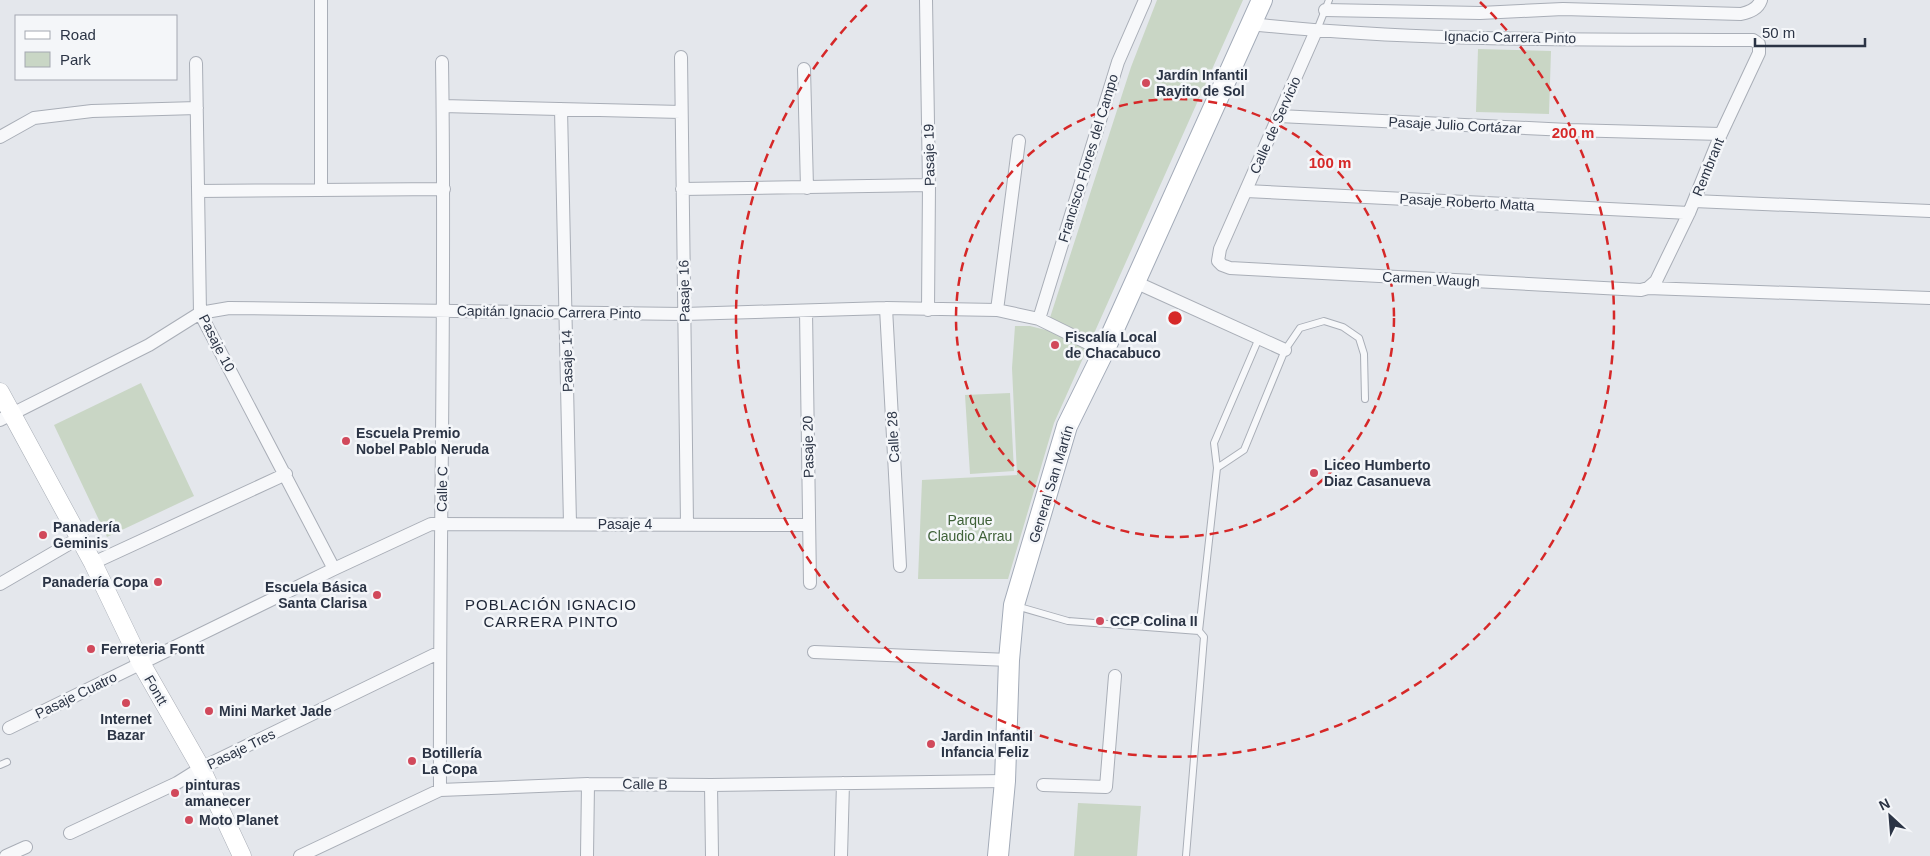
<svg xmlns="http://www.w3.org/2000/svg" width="1930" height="856" viewBox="0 0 1930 856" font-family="Helvetica,sans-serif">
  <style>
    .green { fill: #c9d6c5 }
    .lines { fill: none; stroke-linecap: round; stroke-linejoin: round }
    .service-casing { stroke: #a9aeb7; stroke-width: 8 }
    .minor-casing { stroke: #a9aeb7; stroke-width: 14 }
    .secondary-casing { stroke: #a9aeb7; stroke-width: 19 }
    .primary-casing { stroke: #a3abb8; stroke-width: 22 }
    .service { stroke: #f7f8fa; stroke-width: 6 }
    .minor { stroke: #f7f8fa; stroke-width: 12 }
    .secondary { stroke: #fff; stroke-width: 18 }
    .primary { stroke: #fff; stroke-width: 20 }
    .ring { fill: none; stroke: #d62828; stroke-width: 2.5; stroke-dasharray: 9 6 }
    .poi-dot { fill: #d1495b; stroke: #f4f6f9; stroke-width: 2 }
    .labels { text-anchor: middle; stroke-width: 5; stroke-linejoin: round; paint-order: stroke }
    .street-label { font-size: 14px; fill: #2b3445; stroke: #f4f6f9 }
    .poi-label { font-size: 14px; font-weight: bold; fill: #2b3445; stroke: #f4f6f9; text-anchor: start }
    .park-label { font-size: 14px; fill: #3f6138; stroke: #f4f6f9 }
    .neighbourhood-label { font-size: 15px; letter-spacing: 1px; fill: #1d2536; stroke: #f4f6f9 }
    .centre { fill: #d62828; stroke: #f4f6f9; stroke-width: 2.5 }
    .ring-label { font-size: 15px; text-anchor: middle; font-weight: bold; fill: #d62828; stroke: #f4f6f9; stroke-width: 5; stroke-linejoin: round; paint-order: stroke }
  </style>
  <rect width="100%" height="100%" fill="#e4e7ec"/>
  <path class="green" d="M 1157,0 L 1243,0 L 1054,423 L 1008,579 L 918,579 L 922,480 L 1017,475 L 1012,368 L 1015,326 L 1030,326 L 1046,330 L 1131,67 Z
    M 1478,49 L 1551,51 L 1549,114 L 1476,112 Z
    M 141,383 L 194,496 L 107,537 L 54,425 Z
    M 1010,393 L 1014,471 L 970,474 L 965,395 Z
    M 1078,803 L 1141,806 L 1137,856 L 1074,856 Z"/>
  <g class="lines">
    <g class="service-casing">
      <path id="service" d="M 1317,30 L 1329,0
        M 1217,468 L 1214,443 L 1259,338
        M 1016,606 L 1068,621 L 1199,631 L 1204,637 L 1186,856
        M 1199,631 L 1217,468 L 1244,450 L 1285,350 L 1300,328 L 1324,321 L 1343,327 L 1359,338 L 1364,354 L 1365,399
        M 0,765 L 7,762"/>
    </g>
    <g class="minor-casing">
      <path id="minor" d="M 321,0 L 321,190
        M 926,0 L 929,185 L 928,310
        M 1325,10 L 1480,13 L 1563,9 L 1741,14 C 1750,12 1758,9 1761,0
        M 1251,24 C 1417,42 1585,39 1753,40 L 1759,44 L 1759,53 L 1721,134 L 1689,213 L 1656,281 L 1648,288 L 1641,290 L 1230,268 L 1222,265 L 1218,261 L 1220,249 L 1316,31
        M 681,57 L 687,524
        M 196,63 L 200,313 L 334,569
        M 804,69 L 807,188
        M 443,106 L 681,112
        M 561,109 L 570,524
        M 1279,116 L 1568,130 L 1721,134
        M 0,137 L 34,118 L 92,111 L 197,108
        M 682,189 L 929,185
        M 198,191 L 444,189
        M 1246,191 L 1689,213
        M 1694,201 L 1930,211
        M 1135,282 L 1285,350
        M 1648,288 L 1930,298
        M 886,308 L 900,566
        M 997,310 L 1019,141
        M 806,311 L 810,583
        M 1039,319 L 1118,62 L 1145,0
        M 0,420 L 149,345 L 200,313 L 229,308 L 684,314 L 886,308 L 997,310 L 1039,319 L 1104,351
        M 93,563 L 286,474
        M 0,584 L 79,538
        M 814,652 L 1009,660
        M 9,728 L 334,569 L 431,524 L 809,525
        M 711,785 L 712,856
        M 1043,785 L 1106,787 L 1115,676
        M 440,790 C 439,547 446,304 442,62
        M 70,833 L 177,783 L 201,768 L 440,652
        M 6,856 L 26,847
        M 300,856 L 440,790 L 588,784 L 711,785 L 1005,781
        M 587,856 L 588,784
        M 841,856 L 843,783"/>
    </g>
    <g class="secondary-casing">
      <path id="secondary" d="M 0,392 L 93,563 L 141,663 L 201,768 L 242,856"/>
    </g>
    <g class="primary-casing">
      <path id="primary" d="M 998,856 L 1005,781 L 1009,660 L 1014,605 L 1067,426 L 1104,351 L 1262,0"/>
    </g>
    <use href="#service" class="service"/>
    <use href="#minor" class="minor"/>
    <use href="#secondary" class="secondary"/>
    <use href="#primary" class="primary"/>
  </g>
  <g class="ring">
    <circle cx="1175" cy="318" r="219"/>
    <path d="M1480 2A439 439 0 1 1 870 2"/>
  </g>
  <g class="poi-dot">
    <circle cx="1146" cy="83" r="5"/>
    <circle cx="1055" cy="345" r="5"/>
    <circle cx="346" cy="441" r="5"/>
    <circle cx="1314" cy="473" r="5"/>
    <circle cx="43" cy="535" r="5"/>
    <circle cx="158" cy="582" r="5"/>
    <circle cx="377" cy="595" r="5"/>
    <circle cx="1100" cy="621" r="5"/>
    <circle cx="91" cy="649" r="5"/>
    <circle cx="126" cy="703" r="5"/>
    <circle cx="209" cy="711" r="5"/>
    <circle cx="931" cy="744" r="5"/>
    <circle cx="412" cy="761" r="5"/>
    <circle cx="175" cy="793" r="5"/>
    <circle cx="189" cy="820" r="5"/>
  </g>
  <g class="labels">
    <g class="street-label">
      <text transform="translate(1510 37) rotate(1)" y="5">Ignacio Carrera Pinto</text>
      <text transform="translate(1275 125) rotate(-66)" y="5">Calle de Servicio</text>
      <text transform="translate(1455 125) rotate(3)" y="5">Pasaje Julio Cortázar</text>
      <text transform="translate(929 155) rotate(-91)" y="5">Pasaje 19</text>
      <text transform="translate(1088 158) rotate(-73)" y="5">Francisco Flores del Campo</text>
      <text transform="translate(1708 167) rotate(-68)" y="5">Rembrant</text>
      <text transform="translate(1467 202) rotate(3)" y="5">Pasaje Roberto Matta</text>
      <text transform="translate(1431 279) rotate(3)" y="5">Carmen Waugh</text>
      <text transform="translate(684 291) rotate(-91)" y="5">Pasaje 16</text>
      <text transform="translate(549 312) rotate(1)" y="5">Capitán Ignacio Carrera Pinto</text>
      <text transform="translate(217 343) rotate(63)" y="5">Pasaje 10</text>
      <text transform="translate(567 361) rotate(-91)" y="5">Pasaje 14</text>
      <text transform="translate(893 437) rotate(-93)" y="5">Calle 28</text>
      <text transform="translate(808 447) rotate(-91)" y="5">Pasaje 20</text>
      <text transform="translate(1051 484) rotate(-73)" y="5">General San Martín</text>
      <text transform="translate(442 489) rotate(-89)" y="5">Calle C</text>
      <text x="625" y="529">Pasaje 4</text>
      <text transform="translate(156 690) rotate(60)" y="5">Fontt</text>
      <text transform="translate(76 695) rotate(-26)" y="5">Pasaje Cuatro</text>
      <text transform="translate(241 749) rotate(-26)" y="5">Pasaje Tres</text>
      <text transform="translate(645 784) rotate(1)" y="5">Calle B</text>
    </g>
    <g class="poi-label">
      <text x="1156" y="80">Jardín Infantil<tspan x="1156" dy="16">Rayito de Sol</tspan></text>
      <text x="1065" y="342">Fiscalía Local<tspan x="1065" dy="16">de Chacabuco</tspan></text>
      <text x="356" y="438">Escuela Premio<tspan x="356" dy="16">Nobel Pablo Neruda</tspan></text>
      <text x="1324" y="470">Liceo Humberto<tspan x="1324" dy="16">Diaz Casanueva</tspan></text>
      <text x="53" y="532">Panadería<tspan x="53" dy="16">Geminis</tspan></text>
      <text x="148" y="587" text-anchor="end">Panadería Copa</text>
      <text x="367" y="592" text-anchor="end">Escuela Básica<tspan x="367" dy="16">Santa Clarisa</tspan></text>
      <text x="1110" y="626">CCP Colina II</text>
      <text x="101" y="654">Ferreteria Fontt</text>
      <text x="219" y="716">Mini Market Jade</text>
      <text x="126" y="724" text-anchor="middle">Internet<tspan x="126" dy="16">Bazar</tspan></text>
      <text x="941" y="741">Jardin Infantil<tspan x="941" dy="16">Infancia Feliz</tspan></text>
      <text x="422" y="758">Botillería<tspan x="422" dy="16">La Copa</tspan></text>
      <text x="185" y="790">pinturas<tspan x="185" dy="16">amanecer</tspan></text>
      <text x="199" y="825">Moto Planet</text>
    </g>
    <g class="park-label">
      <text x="970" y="525">Parque<tspan x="970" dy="16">Claudio Arrau</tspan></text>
    </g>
    <g class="neighbourhood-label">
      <text x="551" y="610">POBLACIÓN IGNACIO<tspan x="551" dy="17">CARRERA PINTO</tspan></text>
    </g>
  </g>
  <circle cx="1175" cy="318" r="8" class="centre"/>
  <g class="ring-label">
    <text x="1573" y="138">200 m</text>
    <text x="1330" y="168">100 m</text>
  </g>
  <rect x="15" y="15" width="162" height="65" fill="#f4f6f9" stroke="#a4a8b1"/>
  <rect x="25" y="31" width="25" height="8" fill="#ffffff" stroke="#a4a8b1"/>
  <text x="60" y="40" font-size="15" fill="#2b3445">Road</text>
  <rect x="25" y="52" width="25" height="15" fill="#c9d6c5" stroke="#a4a8b1"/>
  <text x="60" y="65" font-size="15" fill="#2b3445">Park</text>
  <g transform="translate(1890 816) rotate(334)" stroke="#f4f6f9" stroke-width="4" paint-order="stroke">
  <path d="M0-4L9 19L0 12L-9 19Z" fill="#2b3445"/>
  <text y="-8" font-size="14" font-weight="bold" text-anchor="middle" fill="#2b3445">N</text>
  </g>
  <path d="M1755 38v8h110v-8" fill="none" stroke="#2b3445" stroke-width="2.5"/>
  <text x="1762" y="38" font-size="15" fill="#2b3445" stroke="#f4f6f9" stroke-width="4" paint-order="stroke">50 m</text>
</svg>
